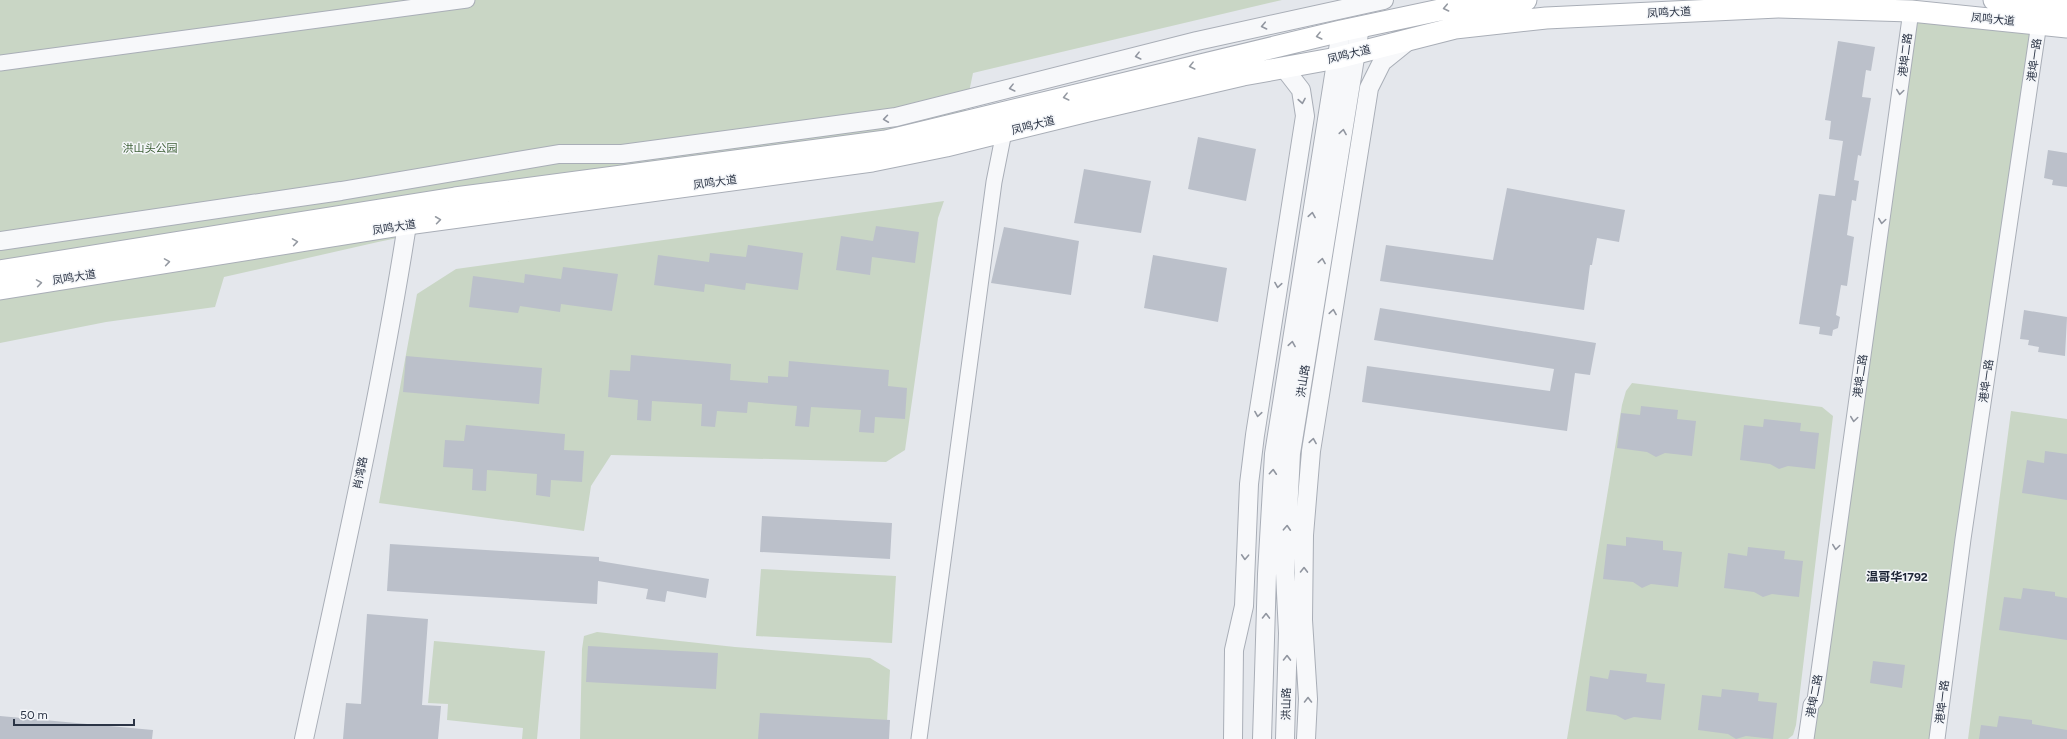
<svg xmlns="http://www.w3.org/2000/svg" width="2067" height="739" viewBox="0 0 2067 739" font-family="Figtree,'Noto Sans SC',sans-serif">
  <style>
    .green { fill: #c9d6c5 }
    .building { fill: #bbc0ca }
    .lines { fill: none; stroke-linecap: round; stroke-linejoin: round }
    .minor-casing { stroke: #a9aeb7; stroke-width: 17 }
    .tertiary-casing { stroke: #a9aeb7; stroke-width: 20 }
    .secondary-casing { stroke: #a9aeb7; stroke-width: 23 }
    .minor { stroke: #f7f8fa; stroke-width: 15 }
    .tertiary { stroke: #f7f8fa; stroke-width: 18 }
    .secondary { stroke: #fff; stroke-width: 21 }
    .oneway { stroke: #959aa2 }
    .oneway2 { stroke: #9196a0 }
    .labels { text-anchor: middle; stroke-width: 3; stroke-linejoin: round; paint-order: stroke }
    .street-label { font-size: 11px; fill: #2b3445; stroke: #f4f6f9 }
    .park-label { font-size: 11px; fill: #3f6138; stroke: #f4f6f9 }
    .neighbourhood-label { font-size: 12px; font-weight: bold; fill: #1d2536; stroke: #f4f6f9 }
  </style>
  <rect width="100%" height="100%" fill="#e4e7ec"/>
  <path class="green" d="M 0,0 L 1282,0 L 973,73 L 963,121 L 378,242 L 224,277 L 215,307 L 106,322 L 0,343 Z
    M 1911,11 L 2039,23 L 1937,739 L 1806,739 Z
    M 944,201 L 938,218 L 905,450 L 886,462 L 611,455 L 591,486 L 584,531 L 379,503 L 417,294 L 456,269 Z
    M 1632,383 L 1822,407 L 1833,416 L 1796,725 L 1793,735 L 1788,739 L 1567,739 L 1622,405 L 1626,391 Z
    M 2011,411 L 2067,419 L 2067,739 L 1968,739 Z
    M 761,569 L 896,576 L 892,643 L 756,636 Z
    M 597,632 L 735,647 L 870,658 L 890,670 L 886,739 L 580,739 L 582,649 L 584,636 Z
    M 434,641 L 545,651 L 537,739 L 522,739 L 523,728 L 447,720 L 448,704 L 428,703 Z"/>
  <path class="building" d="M 1838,41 L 1875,47 L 1871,71 L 1866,70 L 1862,97 L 1871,98 L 1861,156 L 1858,155 L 1854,180 L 1859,181 L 1856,201 L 1852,200 L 1847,235 L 1854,237 L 1847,286 L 1841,285 L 1836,315 L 1840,317 L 1838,328 L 1833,330 L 1832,336 L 1819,334 L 1820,327 L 1799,324 L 1819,194 L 1835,196 L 1843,141 L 1829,139 L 1831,121 L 1825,120 Z
    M 1198,137 L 1256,149 L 1246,201 L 1188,189 Z
    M 2048,150 L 2067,153 L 2067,187 L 2052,185 L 2053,180 L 2044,178 Z
    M 1084,169 L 1151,181 L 1141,233 L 1074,223 Z
    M 1507,188 L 1625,210 L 1619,242 L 1597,238 L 1592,265 L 1590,265 L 1584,310 L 1380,281 L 1386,245 L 1493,260 Z
    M 876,226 L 919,232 L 915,263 L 872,257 L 870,275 L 836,270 L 841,236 L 873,241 Z
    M 1004,227 L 1079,241 L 1071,295 L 991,283 Z
    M 748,245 L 803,253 L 798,290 L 746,283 L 745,290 L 705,284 L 704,292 L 654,285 L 658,255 L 709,262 L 710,253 L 746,257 Z
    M 1153,255 L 1227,268 L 1218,322 L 1144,308 Z
    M 563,267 L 618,274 L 612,311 L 561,304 L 560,312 L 520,306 L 518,313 L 469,307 L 473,276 L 524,283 L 525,274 L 561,279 Z
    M 1380,308 L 1596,343 L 1590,375 L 1575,373 L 1567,431 L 1362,402 L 1367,366 L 1550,391 L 1554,369 L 1374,340 Z
    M 2024,310 L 2067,317 L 2065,356 L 2038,352 L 2039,347 L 2028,345 L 2029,340 L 2020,339 Z
    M 631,355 L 731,364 L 730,380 L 768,383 L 768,376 L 788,377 L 789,361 L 889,370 L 888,386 L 907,388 L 905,419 L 875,417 L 874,433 L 859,432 L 861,410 L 811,407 L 809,427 L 795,426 L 797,406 L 748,402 L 747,413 L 717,411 L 715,427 L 701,426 L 702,404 L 652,401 L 651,421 L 637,420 L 638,400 L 608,397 L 610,370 L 630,371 Z
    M 406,356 L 542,368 L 539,404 L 403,392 Z
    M 1641,406 L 1678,410 L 1677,419 L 1696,421 L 1692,456 L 1665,453 L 1656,457 L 1647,452 L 1617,448 L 1621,413 L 1640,415 Z
    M 1764,419 L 1801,423 L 1800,431 L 1819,433 L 1815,469 L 1788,466 L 1779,469 L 1770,464 L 1740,460 L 1744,425 L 1763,427 Z
    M 466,425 L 565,434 L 564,450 L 584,451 L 582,482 L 551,480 L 550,497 L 536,495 L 537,474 L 487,470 L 486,491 L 472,490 L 473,469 L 443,467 L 445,440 L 464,441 Z
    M 2045,451 L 2067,454 L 2067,500 L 2022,493 L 2027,460 L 2044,463 Z
    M 762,516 L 892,523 L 890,559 L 760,552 Z
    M 1626,537 L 1663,541 L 1663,550 L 1682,552 L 1678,587 L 1651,584 L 1642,588 L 1633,582 L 1603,579 L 1607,544 L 1626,546 Z
    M 390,544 L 599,557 L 599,561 L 709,579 L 706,598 L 667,591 L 665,602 L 646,599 L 648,589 L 598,581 L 597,604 L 387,591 Z
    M 1748,547 L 1785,551 L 1784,559 L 1803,561 L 1799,597 L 1772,594 L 1763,597 L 1754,592 L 1724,588 L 1728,553 L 1747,556 Z
    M 2023,588 L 2055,592 L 2055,596 L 2067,598 L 2067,640 L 1999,630 L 2004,597 L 2021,599 Z
    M 367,614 L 428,619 L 422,705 L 441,706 L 438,739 L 343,739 L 346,703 L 361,704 Z
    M 588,646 L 718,653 L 716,689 L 586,682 Z
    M 1873,661 L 1905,665 L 1902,688 L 1870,683 Z
    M 1610,670 L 1647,674 L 1646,682 L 1665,684 L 1661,720 L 1634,717 L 1625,720 L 1616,715 L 1586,711 L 1590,676 L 1608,679 Z
    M 1722,689 L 1759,693 L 1758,701 L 1777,703 L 1773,739 L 1746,736 L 1736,739 L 1728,734 L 1698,730 L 1702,695 L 1721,697 Z
    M 760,713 L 890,720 L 889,739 L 758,739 Z
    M 0,716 L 153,730 L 152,739 L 0,739 Z
    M 1999,716 L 2032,720 L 2032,724 L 2067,730 L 2067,739 L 1979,739 L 1981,725 L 1997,727 Z"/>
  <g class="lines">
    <g class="minor-casing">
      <path id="minor" d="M 0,63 L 467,0
        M 919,739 L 994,182 L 1004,132
        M 1806,739 L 1811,705 L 1815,700 L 1911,11
        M 1937,739 L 1963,539 L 2039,23"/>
    </g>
    <g class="tertiary-casing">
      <path id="tertiary" d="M 0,241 L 341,191 L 559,154 L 622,154 L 896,117 L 1197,41 L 1384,0
        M 304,739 C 342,564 382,389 409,212
        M 1233,739 L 1234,650 L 1244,606 L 1249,484 L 1255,435 L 1305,116 L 1301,90 L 1284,68
        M 1262,739 L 1267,574 L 1274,454 L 1341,31
        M 1285,739 L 1288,633 L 1285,573 L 1291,453 L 1360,27
        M 1306,739 L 1308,699 L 1303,620 L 1304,535 L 1311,451 L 1369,88 L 1382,62 L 1408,41"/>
    </g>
    <g class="secondary-casing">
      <path id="secondary" d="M 1994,0 L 2067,8
        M 0,271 L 455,198 L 886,141 L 1341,31 L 1454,7 L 1526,0
        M 0,289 L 407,224 L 872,161 L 946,146 L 1088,111 L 1243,75 L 1337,58 L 1455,28 L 1546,18 L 1778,7 L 1911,11 L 2067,27"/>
    </g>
    <use href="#minor" class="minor"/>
    <use href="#tertiary" class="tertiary"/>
    <use href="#secondary" class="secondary"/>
  </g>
  <defs><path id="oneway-chevron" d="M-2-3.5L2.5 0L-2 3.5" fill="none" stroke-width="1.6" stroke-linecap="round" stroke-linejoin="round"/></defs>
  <g class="oneway">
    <use href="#oneway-chevron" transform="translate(1446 8) rotate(168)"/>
    <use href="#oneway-chevron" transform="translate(1319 36) rotate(166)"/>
    <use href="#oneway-chevron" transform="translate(1192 66) rotate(166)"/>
    <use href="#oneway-chevron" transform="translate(1066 97) rotate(166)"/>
    <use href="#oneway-chevron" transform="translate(438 220) rotate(-8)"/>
    <use href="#oneway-chevron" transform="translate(295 242) rotate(-9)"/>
    <use href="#oneway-chevron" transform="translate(167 262) rotate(-9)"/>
    <use href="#oneway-chevron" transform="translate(39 283) rotate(-9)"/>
  </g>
  <g class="oneway2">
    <use href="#oneway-chevron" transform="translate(1264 26) rotate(168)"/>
    <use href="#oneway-chevron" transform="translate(1138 56) rotate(166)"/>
    <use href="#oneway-chevron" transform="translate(1012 88) rotate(166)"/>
    <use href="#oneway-chevron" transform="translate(1900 92) rotate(98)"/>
    <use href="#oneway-chevron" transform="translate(1302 101) rotate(80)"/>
    <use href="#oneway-chevron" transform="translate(886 119) rotate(172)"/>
    <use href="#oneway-chevron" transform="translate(1343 132) rotate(-81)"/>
    <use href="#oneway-chevron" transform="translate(1312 215) rotate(-81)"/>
    <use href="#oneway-chevron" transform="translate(1882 221) rotate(98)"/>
    <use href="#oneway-chevron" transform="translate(1322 261) rotate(-81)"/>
    <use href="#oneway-chevron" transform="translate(1278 285) rotate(99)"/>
    <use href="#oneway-chevron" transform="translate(1333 312) rotate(-81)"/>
    <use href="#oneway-chevron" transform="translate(1292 344) rotate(-81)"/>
    <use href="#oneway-chevron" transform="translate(1258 414) rotate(99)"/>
    <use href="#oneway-chevron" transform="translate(1854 419) rotate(98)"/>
    <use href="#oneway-chevron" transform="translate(1313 441) rotate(-81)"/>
    <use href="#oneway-chevron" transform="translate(1273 472) rotate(-86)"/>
    <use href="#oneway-chevron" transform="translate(1287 528) rotate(-87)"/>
    <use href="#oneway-chevron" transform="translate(1836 547) rotate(98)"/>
    <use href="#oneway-chevron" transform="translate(1245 557) rotate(93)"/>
    <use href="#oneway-chevron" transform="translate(1304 570) rotate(-89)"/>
    <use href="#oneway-chevron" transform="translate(1266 616) rotate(-89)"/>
    <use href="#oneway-chevron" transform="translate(1287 658) rotate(-89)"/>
    <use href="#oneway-chevron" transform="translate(1308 700) rotate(-90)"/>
  </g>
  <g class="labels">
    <g class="street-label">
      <text transform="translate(1669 12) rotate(-3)" y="4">凤鸣大道</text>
      <text transform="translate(1993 19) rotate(5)" y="4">凤鸣大道</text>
      <text transform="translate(1349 54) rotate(-14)" y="4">凤鸣大道</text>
      <text transform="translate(1905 55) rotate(-83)" y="4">港埠二路</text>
      <text transform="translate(2034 60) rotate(-82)" y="4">港埠一路</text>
      <text transform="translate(1033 125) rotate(-14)" y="4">凤鸣大道</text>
      <text transform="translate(715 182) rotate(-8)" y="4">凤鸣大道</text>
      <text transform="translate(394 227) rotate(-9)" y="4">凤鸣大道</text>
      <text transform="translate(74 277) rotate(-9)" y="4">凤鸣大道</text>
      <text transform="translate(1860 376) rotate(-82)" y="4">港埠二路</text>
      <text transform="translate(1303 381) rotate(-81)" y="4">洪山路</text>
      <text transform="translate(1986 381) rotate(-82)" y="4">港埠一路</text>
      <text transform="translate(360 473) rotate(-79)" y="4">肖湾路</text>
      <text transform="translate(1814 696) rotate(-79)" y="4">港埠二路</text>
      <text transform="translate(1942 702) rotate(-83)" y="4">港埠一路</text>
      <text transform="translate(1286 704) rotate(-89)" y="4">洪山路</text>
    </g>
    <g class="park-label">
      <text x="150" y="152">洪山头公园</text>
    </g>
    <g class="neighbourhood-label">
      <text x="1897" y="581">温哥华1792</text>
    </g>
  </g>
  <path d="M14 719v6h120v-6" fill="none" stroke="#2b3445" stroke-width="2"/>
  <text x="20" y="719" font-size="12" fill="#2b3445" stroke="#f4f6f9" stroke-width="3" paint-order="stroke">50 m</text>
</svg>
